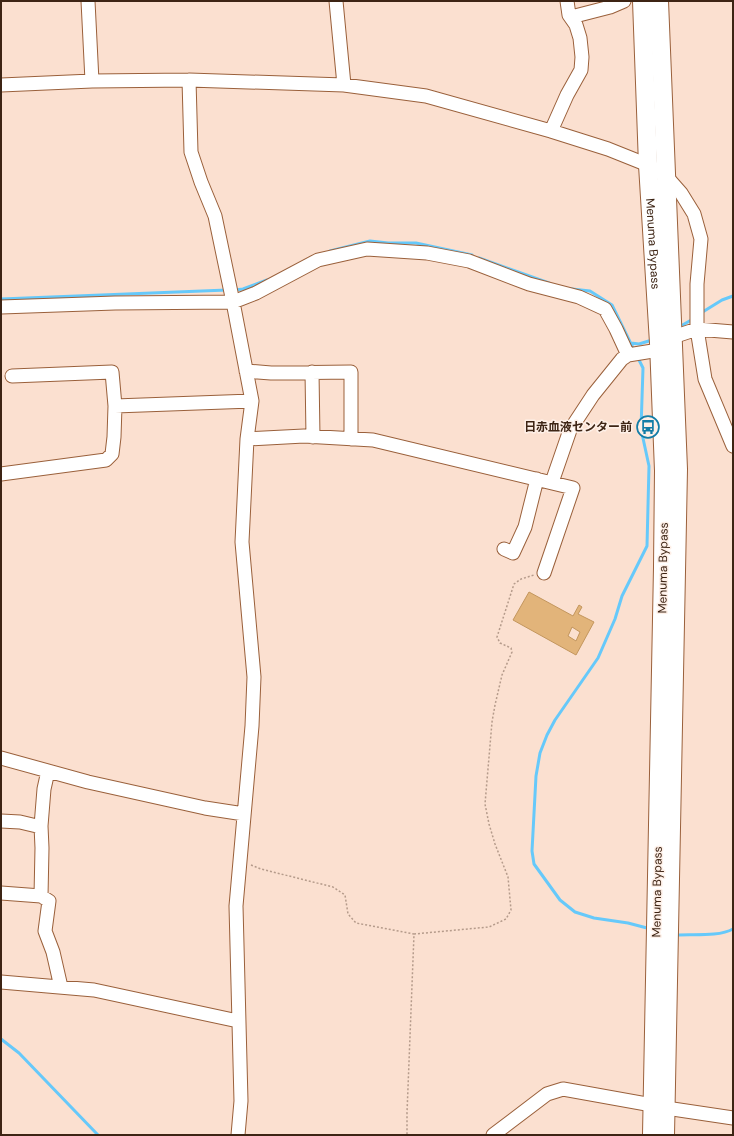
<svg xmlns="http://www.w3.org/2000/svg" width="734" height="1136" viewBox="0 0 734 1136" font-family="'DM Sans','Noto Sans JP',sans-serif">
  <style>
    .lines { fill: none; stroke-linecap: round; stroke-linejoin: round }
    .stream { stroke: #66c9fa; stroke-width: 3 }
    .building { fill: #e2b47a; stroke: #c3965d; fill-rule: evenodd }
    .minor-casing { stroke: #9a603b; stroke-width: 15 }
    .highway-casing { stroke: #9a603b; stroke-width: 20 }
    .path { stroke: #b59b8b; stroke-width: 1.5; stroke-dasharray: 2 2; stroke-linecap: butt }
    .minor { stroke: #fff; stroke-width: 13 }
    .highway { stroke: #fff; stroke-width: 18 }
    .labels { text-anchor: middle; stroke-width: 3; stroke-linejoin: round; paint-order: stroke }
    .street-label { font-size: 12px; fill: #3d2414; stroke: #fef0e8 }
    .poi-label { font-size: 12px; font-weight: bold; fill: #3d2414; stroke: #fef0e8; text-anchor: end }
  </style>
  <rect width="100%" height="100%" fill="#fbe0d0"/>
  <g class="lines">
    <path class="stream" d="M 330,251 L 370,241 L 388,243 L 416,243 L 472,255
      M 479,258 L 549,283
      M 572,289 L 590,291 L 612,305 L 634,350
      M 235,290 L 243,289 L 267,280
      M 1,299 L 227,290
      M 701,313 L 722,300 L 733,296
      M 679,327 L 693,319
      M 631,343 L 639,344 L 652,340
      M 637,356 L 643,368 L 641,429 L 649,466 L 647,546 L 622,596 L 615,619 L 598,658 L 555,720 L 547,735 L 540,753 L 536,776 L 532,851 L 534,864 L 560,900 L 575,912 L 594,918 L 628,923 L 647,928
      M 677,935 C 693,934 719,937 733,929
      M 1,1039 L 19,1053 L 98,1135"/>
  </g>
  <path class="building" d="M 529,592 L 573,616 L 579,605 L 582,607 L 578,614 L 594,622 L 576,655 L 513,620 ZM 572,627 L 580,632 L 576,641 L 568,636 Z"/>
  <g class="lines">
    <g class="minor-casing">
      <path id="minor" d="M 88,1 L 92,81
        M 336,1 L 344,85
        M 571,17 L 610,7 L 624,1
        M 189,80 L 191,152 L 201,182 L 215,216 L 233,302 L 252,401 L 247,439 L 242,542 L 254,677 L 252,726 L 236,906 L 241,1101 L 238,1135
        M 1,85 L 92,81 L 189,80 L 344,85 L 426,96 L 551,131 L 608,149 L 648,165 L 666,176 L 681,193 L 694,214 L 701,239 L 697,284 L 697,329 L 705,379 L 733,446
        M 551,131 L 567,95 L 581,70 L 582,57 L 580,38 L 576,25 L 569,15 L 567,1
        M 1,307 L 115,303 L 233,302 L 256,293 L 318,260 L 367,249 L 427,253 L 469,261 L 529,284 L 579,297 L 605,309 L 616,329 L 628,355
        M 673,337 L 697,329 L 733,332
        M 246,371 L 271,373 L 351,372 L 351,439
        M 312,372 L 313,437
        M 12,376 L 112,372 L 115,406 L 252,401
        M 247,439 L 304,436 L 373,440 L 573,488 L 544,573
        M 1,474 L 106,460 L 112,454 L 114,437 L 115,406
        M 552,482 L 570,430 L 593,395 L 622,359 L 628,355 L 659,350
        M 504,549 L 513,553 L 525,527 L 537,479
        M 1,758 L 88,782 L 205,808 L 244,814
        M 1,821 L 20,822 L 41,827
        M 1,893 L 41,896 L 49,901 L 45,931 L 53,952 L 61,987
        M 41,896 L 42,848 L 41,826 L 44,789 L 48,771
        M 1,982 L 94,990 L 238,1021
        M 493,1135 L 547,1094 L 563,1089 L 652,1105 L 666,1108 L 733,1118"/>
    </g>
    <g class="highway-casing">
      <g id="highway">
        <path id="s1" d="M 642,1 L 648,165 L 659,343 L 664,471 L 663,567 L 652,1135"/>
        <path d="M 659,1 L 678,469 L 665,1135"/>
      </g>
    </g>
    <path class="path" d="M 251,865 L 261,869 L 333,887 L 345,895 L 348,914 L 356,923 L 414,934 L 407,1113 L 407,1135
      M 414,934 L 489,927 L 506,919 L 511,910 L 508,877 L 495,844 L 489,824 L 485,804 L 492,722 L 495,705 L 502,675 L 512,652 L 511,648 L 500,643 L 497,637 L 514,584 L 521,579 L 534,575"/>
    <use href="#minor" class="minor"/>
    <use href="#highway" class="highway"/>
  </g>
  <defs>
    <g id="bus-ring" transform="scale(1.15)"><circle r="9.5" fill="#fef0e8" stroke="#147da7" stroke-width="1.5"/><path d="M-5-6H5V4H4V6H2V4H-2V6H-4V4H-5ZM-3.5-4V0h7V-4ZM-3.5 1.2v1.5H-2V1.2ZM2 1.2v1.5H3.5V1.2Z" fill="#147da7"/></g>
  </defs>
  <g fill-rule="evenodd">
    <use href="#bus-ring" x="648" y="427"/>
  </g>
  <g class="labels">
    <g class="street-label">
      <text dy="4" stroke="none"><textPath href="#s1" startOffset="243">Menuma Bypass</textPath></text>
      <text transform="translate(663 568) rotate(-89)" y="4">Menuma Bypass</text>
      <text transform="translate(657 892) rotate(-89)" y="4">Menuma Bypass</text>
    </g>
    <g class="poi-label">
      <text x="632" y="431">日赤血液センター前</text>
    </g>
  </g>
  <rect width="734" height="1136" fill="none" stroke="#3d2414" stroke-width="4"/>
</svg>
